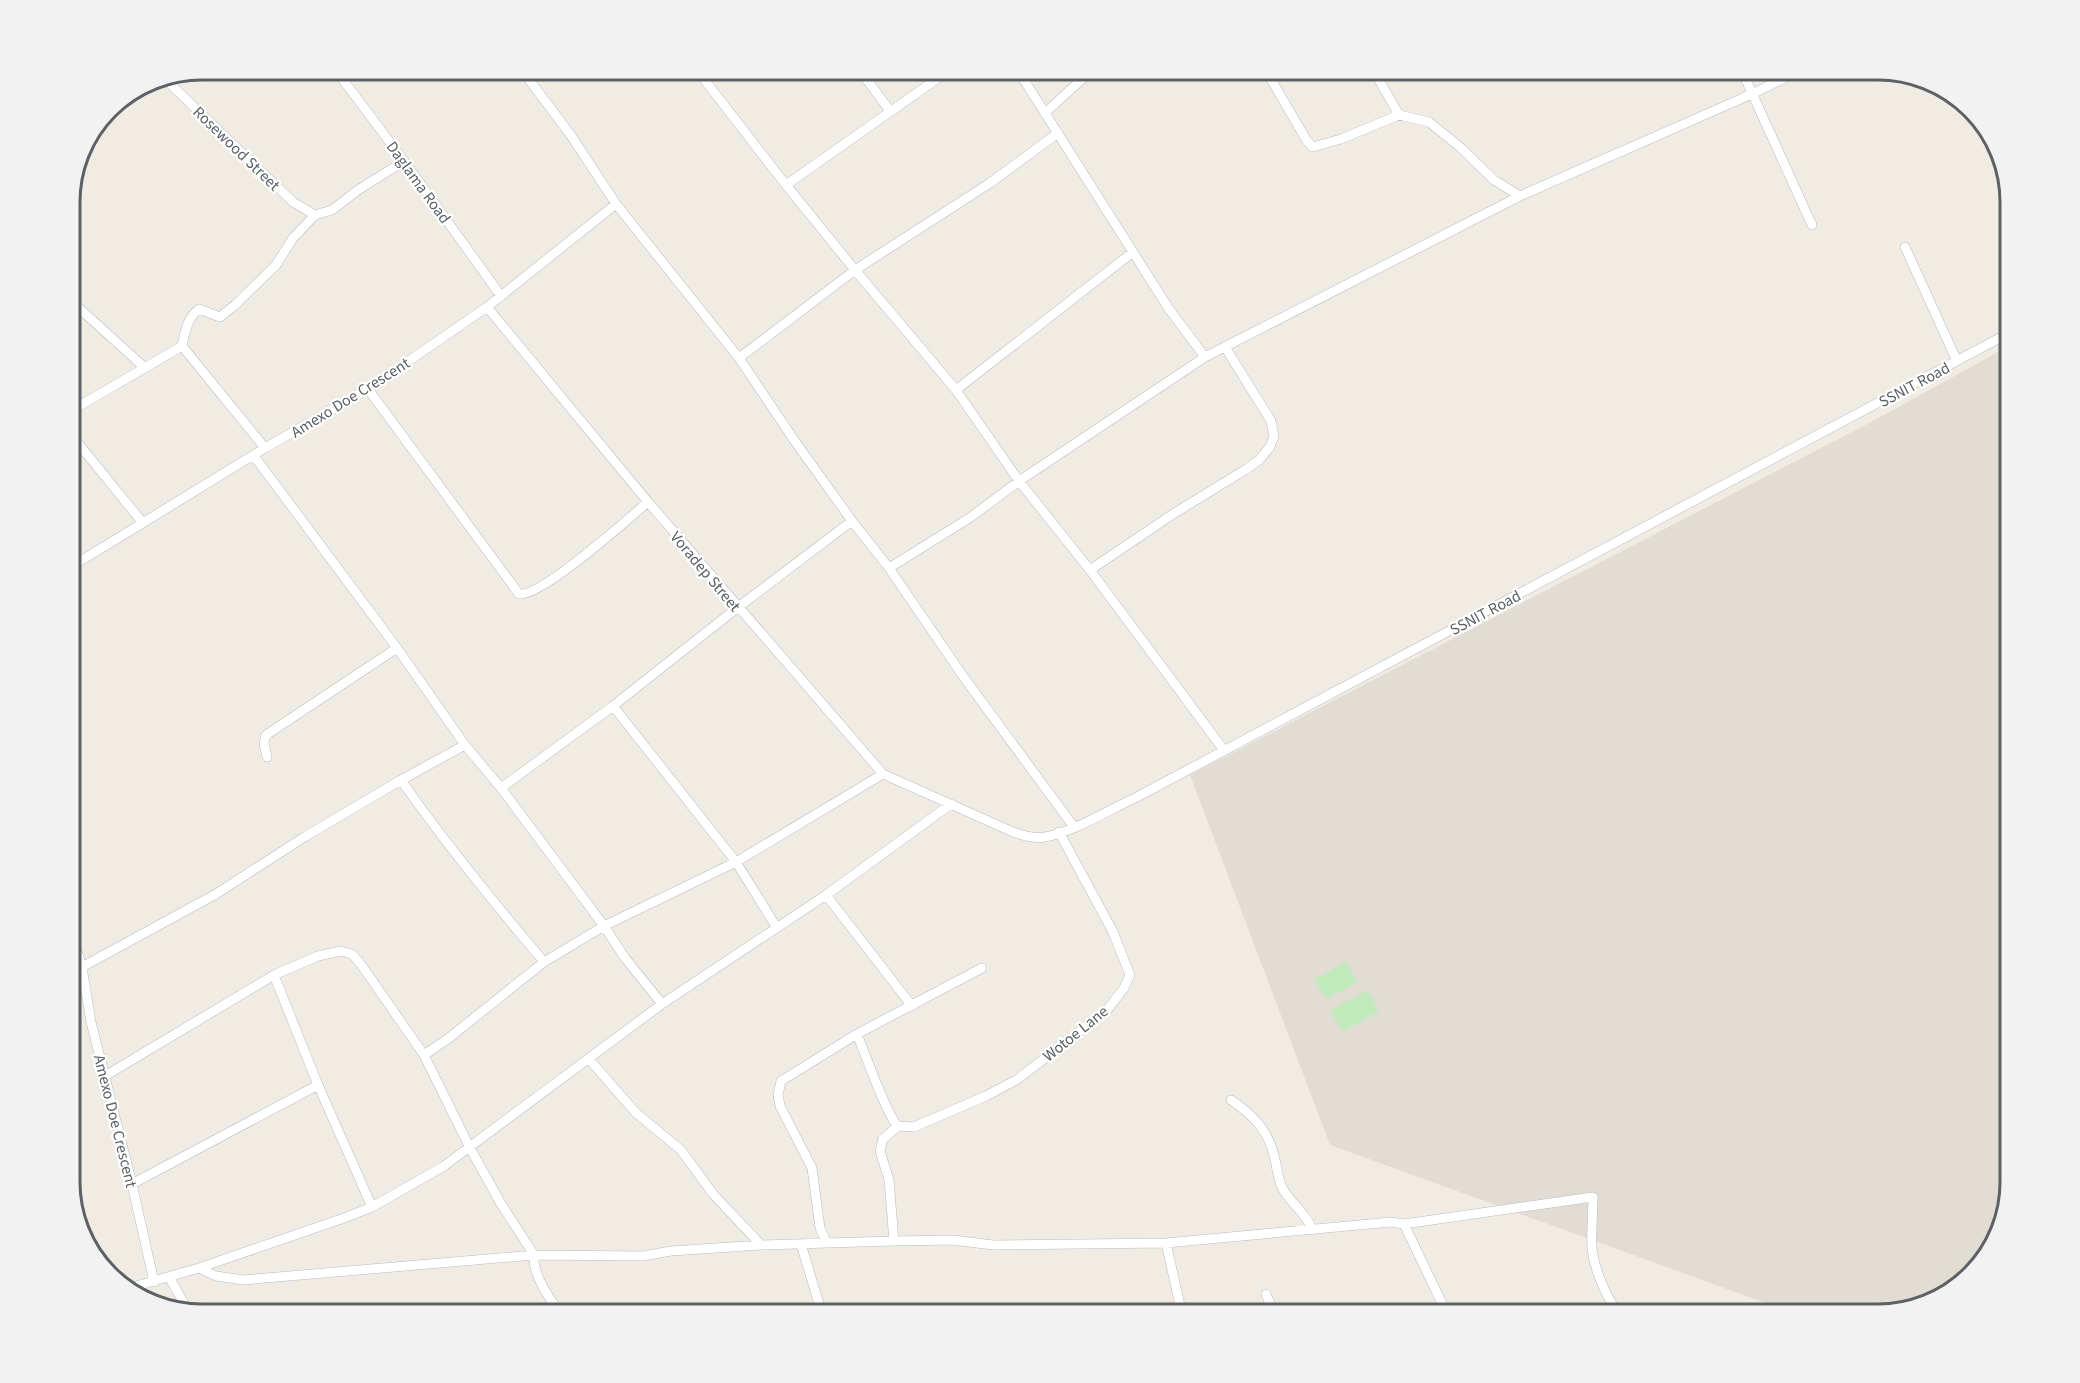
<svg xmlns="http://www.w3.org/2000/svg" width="2080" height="1383" viewBox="0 0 2080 1383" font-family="'Source Sans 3',sans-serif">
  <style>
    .education { fill: #e2ddd4 }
    .green { fill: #c1eabd }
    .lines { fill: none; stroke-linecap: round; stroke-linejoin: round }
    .minor-casing { stroke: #b8bcc1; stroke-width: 10 }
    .minor { stroke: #fff; stroke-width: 9 }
    .labels { text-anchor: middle; stroke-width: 4.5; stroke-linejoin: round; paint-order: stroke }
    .street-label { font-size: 16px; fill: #5b6165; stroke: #fff }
    .rim { fill: none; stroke: #5b6165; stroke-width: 3 }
  </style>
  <rect width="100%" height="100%" fill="#f0ece3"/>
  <path class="education" d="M 2011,345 L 2011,1181 L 1989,1255 L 1944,1296 L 1878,1314 L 1796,1314 L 1330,1145 L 1190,775 L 1871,422 Z"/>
  <path class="green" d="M 1346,962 L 1357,982 L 1326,999 L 1314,979 Z
    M 1367,990 L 1379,1011 L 1343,1032 L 1330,1011 Z"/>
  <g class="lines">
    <g class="minor-casing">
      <path id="minor" d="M 335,69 L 404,161 L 501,296
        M 521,69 L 570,134 L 616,204 L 739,358 L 794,440 L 852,521 L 889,568 L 965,679 L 1074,827
        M 696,69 L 786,185 L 855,270 L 990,183 L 1058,133
        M 859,69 L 890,111
        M 1017,69 L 1169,309 L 1205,357
        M 1265,69 L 1307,141 L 1313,147 L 1341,139 L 1399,115 L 1429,122 L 1460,147 L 1494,180 L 1520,196
        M 1373,69 L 1399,115
        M 1741,69 L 1812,225
        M 163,77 L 293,202 L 315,215
        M 1045,113 L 1093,69
        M 786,185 L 951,69
        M 1905,247 L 1957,361
        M 69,299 L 144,367
        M 487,307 L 648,502 L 883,774 L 1013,832 C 1023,835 1033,839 1045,837 C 1076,831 1106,811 1135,798 L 2011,332
        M 182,346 L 265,448
        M 739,358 L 855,270 L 956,390 L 1019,481 L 1090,570 L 1223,749
        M 368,389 L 519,594 C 540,598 628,519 648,502
        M 956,390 L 1133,252
        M 69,412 L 182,346 C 185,332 187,318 199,309 L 220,317 L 235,305 L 276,265 L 293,238 L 315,215 L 332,210 L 358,190 L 404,161
        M 69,432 L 142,522
        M 254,456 L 397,648 L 465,745 L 501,788 L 604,926 L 625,958 L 662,1004
        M 69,568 L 265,448 L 368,389 L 487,307 L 616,204
        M 889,568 L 971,517 L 1019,481 L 1205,357 L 1520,196 L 1752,94 L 1803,69
        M 1090,570 L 1173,514 L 1245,470 L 1259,460 L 1270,447 L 1274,436 L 1271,421 L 1225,347
        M 613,706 L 736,862 L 777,928
        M 267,757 L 264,743 L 266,735 L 397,648
        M 401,780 C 445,843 494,903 544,962
        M 501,788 L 613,706 L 737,608 L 852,521
        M 826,895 L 912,1006
        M 69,925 L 82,967 L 91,1022 L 132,1184 L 154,1282
        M 82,967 L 216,894 L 306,836 L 401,780 L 465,745
        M 274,975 L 318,1085 L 372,1207
        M 857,1034 C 864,1051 888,1118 898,1126 L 883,1139 L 880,1151 L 889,1180 L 894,1241
        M 424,1055 L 449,1038 L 544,962 L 604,926 L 736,862 L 883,774
        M 589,1059 L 636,1113 L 681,1150 L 713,1194 L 761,1245
        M 105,1076 L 274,975 L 318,956 L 341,951 L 352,954 L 360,963 L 424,1055 L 470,1148 L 500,1202 L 534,1255 C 532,1275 550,1298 560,1314
        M 1231,1100 C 1252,1114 1268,1130 1274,1155 C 1277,1166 1277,1177 1282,1187 C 1290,1204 1306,1212 1312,1229
        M 898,1126 L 914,1127 L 986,1096 L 1018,1079 L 1107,1010 L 1124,988 L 1130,975 L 1113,932 L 1059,832
        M 132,1184 L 318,1085
        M 1404,1224 L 1447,1314
        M 827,1243 L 820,1228 L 812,1168 L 780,1106 L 778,1095 L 781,1081 L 857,1034 L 982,968
        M 1166,1243 L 1182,1314
        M 801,1244 L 822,1314
        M 199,1268 L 216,1276 L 243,1280 L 534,1255 L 643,1256 L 671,1251 L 761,1245 L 894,1241 L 952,1240 L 993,1245 L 1166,1243 L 1391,1222 L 1404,1224 L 1593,1197 C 1593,1214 1591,1232 1592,1249 C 1595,1271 1606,1297 1619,1314
        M 169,1277 L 188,1310
        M 126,1289 L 199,1268 L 344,1218 L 372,1207 L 444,1166 L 662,1004 L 826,895 L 951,804
        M 1266,1294 L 1274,1314"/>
    </g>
    <use href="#minor" class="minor"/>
  </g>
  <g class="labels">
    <g class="street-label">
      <text transform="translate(237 148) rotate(44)" y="6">Rosewood Street</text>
      <text transform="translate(419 182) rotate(54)" y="6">Daglama Road</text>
      <text transform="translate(1914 384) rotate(-28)" y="6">SSNIT Road</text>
      <text transform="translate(350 397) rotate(-32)" y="6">Amexo Doe Crescent</text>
      <text transform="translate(706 571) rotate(50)" y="6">Voradep Street</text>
      <text transform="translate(1485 612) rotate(-28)" y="6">SSNIT Road</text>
      <text transform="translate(1075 1033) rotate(-39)" y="6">Wotoe Lane</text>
      <text transform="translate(116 1121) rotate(76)" y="6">Amexo Doe Crescent</text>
    </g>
  </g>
  <path d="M0 0H2080V1383H0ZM202 80H1878A122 122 0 0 1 2000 202V1182A122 122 0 0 1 1878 1304H202A122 122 0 0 1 80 1182V202A122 122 0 0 1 202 80Z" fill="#f2f2f3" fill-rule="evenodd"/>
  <path class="rim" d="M202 80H1878A122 122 0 0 1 2000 202V1182A122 122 0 0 1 1878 1304H202A122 122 0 0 1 80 1182V202A122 122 0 0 1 202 80Z"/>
</svg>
